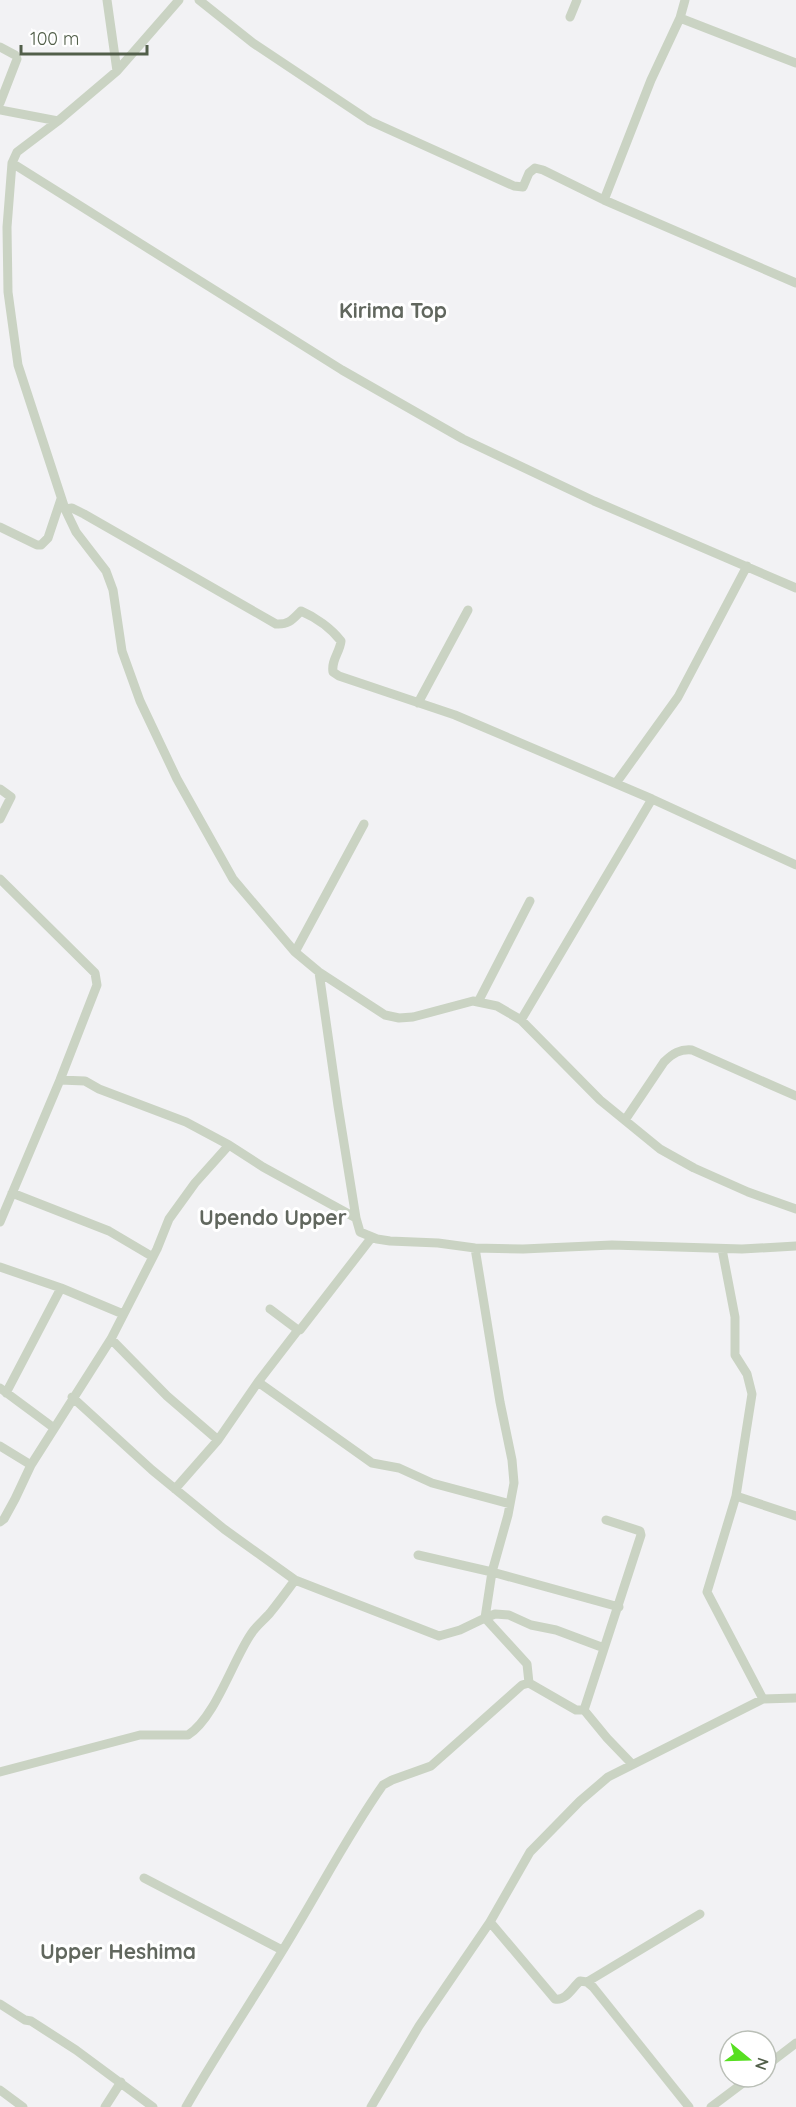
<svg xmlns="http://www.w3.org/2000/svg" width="796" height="2107" viewBox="0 0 796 2107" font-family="Quicksand,sans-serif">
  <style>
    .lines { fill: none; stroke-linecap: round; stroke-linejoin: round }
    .minor { stroke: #cad3c3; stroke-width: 9 }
    .labels { text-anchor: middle; stroke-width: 6; stroke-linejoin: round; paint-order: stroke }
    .quarter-label { font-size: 21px; font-weight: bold; fill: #61675e; stroke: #fff }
  </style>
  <rect width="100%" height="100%" fill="#f2f2f4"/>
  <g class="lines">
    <path class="minor" d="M 107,0 L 117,71
      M 179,0 L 117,71 L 58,121 L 17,152 L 12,163 L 7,227 L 8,292 L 18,365 L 65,509 L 76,532 L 106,571 L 113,590 L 122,651 L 140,701 L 177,779 L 233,879 L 295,952 L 319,972 L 385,1015 L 399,1018 L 413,1017 L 473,1001 L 497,1006 L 521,1020 L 600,1100 L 660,1149 L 694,1168 L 748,1192 L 796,1209
      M 199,0 L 253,43 L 370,121 L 514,186 L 523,187 L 529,173 L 535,168 L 543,170 L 604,200 L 651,80 L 680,18 L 685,0
      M 570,17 L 577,0
      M 680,18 L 796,63
      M 0,47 L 15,55 L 17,59 L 0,103
      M 0,110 L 58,121
      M 12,163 L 342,370 L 463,439 L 594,501 L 796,588
      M 604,200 L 796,283
      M 65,509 L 72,508 L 84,514 L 276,624 C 289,625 293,619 301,611 C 315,617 331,628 341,641 C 340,652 331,660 333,672 L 339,676 L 455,715 L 652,799 L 796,865
      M 0,527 L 37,545 L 41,545 L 48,538 L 61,499
      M 418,703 L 468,610
      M 616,783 L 678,697 L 747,566
      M 0,789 L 11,797 L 0,819
      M 0,879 L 95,973 L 97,985 L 60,1080 L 0,1222
      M 295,952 L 364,824
      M 319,972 L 338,1106 L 356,1218
      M 478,1002 L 530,901
      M 521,1020 L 652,799
      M 60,1080 L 85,1081 L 99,1089 L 186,1122 L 229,1145 L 263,1167 L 356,1218 L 360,1232 L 377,1239 L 390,1241 L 438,1243 L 475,1248 L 523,1249 L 612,1245 L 742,1249 L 796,1246
      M 625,1120 L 664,1062 C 673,1053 680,1049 692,1050 L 796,1096
      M 12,1193 L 109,1231 L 153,1257
      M 722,1249 L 735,1317 L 735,1355 L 747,1374 L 752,1394 L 736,1496 L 707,1592 L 763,1699
      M 0,1267 L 61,1288 L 123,1314
      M 270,1309 L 298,1330 L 300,1330 L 372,1237
      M 111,1339 L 167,1396 L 218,1440
      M 258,1382 L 372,1463 L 399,1468 L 432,1483 L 510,1504
      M 0,1388 L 54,1428
      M 6,1393 L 61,1288
      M 72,1397 L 152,1470 L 224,1529 L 295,1580 L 439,1636 L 460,1630 L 485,1618 L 492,1572 L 508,1515 L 514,1483 L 512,1460 L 500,1402 L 475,1248
      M 0,1446 L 31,1465
      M 175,1489 L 218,1440 L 258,1382 L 298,1330
      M 736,1496 L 796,1516
      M 0,1522 L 4,1519 L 15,1499 L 31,1465 L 111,1339 L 157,1249 L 169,1219 L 195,1183 L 229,1145
      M 418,1555 L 492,1572 L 619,1607
      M 529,1683 L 527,1664 L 485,1618 L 495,1614 L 509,1615 L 531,1625 L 556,1630 L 604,1648
      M 584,1710 L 607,1738 L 632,1764
      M 0,1772 L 140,1735 L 188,1735 C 215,1718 233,1660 251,1634 C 256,1626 264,1620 270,1613 C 278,1603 287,1591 295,1580
      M 144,1878 L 282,1950
      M 490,1922 L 555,1999 C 566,2001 572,1988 580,1981 L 587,1982 L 593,1987 L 689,2107
      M 587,1982 L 700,1914
      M 0,2004 L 25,2020 L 31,2021 L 76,2050 L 153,2107
      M 766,2066 L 796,2043
      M 0,2090 L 23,2107
      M 105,2107 L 121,2082
      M 186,2107 C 222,2044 263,1985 299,1923 C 327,1876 352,1829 383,1785 L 392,1780 L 431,1766 L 522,1685 L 529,1683 L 576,1710 L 584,1710 L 641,1535 L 640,1531 L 606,1520
      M 371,2107 L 419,2026 L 490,1922 L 530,1852 L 580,1801 L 608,1777 L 763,1699 L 796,1698
      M 711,2107 L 751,2077"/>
  </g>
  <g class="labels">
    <g class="quarter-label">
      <text x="393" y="318">Kirima Top</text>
      <text x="273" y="1225">Upendo Upper</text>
      <text x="118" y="1959">Upper Heshima</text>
    </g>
  </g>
  <g transform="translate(748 2059) rotate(109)"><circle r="28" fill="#ffffff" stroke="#babfb7" stroke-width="1.5"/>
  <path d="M0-4.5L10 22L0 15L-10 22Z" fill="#57df21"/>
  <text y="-9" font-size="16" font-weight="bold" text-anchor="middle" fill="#525f4a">N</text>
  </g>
  <path d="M21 45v9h126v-9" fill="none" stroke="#525f4a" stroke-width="3"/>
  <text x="30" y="45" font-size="18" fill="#525f4a" stroke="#ffffff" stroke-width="4.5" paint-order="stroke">100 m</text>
</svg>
